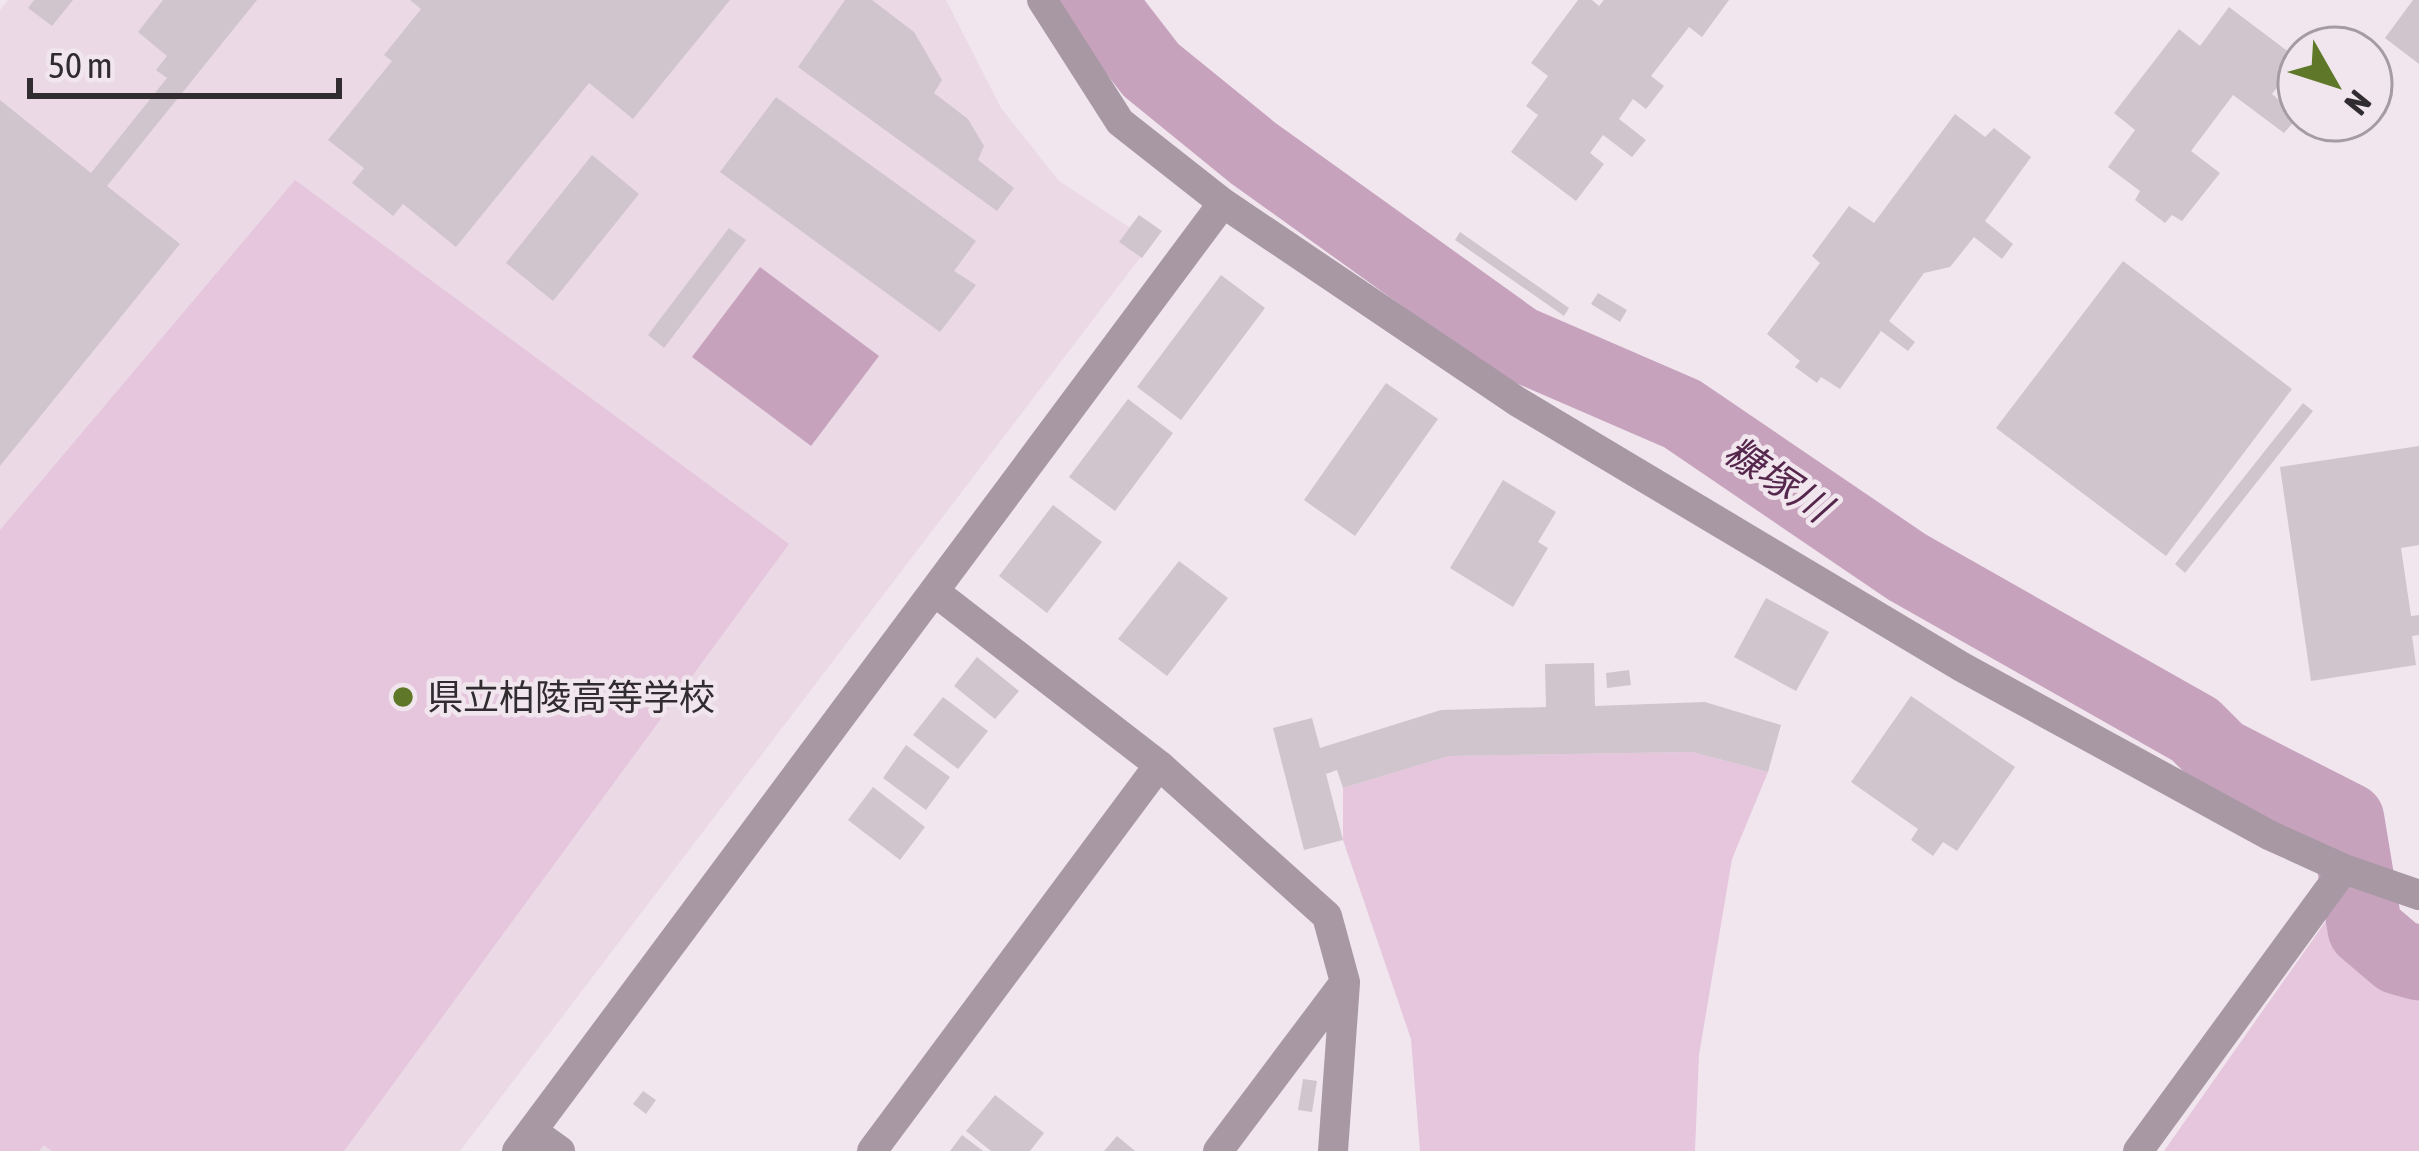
<svg xmlns="http://www.w3.org/2000/svg" width="2419" height="1151" viewBox="0 0 2419 1151" font-family="'Asap Condensed','Noto Sans JP',sans-serif">
  <style>
    .built { fill: #ebd9e6 }
    .green { fill: #e5c6dd }
    .water { fill: #c6a2bd }
    .lines { fill: none; stroke-linecap: round; stroke-linejoin: round }
    .river { stroke: #c6a2bd; stroke-width: 75 }
    .building { fill: #d0c5cd }
    .minor { stroke: #a898a4; stroke-width: 30 }
    .poi-dot { fill: #5e7729; stroke: #f1e6ee; stroke-width: 4.5 }
    .labels { text-anchor: middle; stroke-width: 9; stroke-linejoin: round; paint-order: stroke }
    .poi-label { font-size: 36px; fill: #302c2f; stroke: #f1e6ee; text-anchor: start }
    .water-label { font-size: 39px; font-style: italic; fill: #56274c; stroke: #f1e6ee }
  </style>
  <rect width="100%" height="100%" fill="#f1e6ee"/>
  <path class="built" d="M 8,0 L 946,0 L 1001,108 L 1059,181 L 1152,242 L 460,1151 L 0,1151 L 0,10 Z"/>
  <path class="green" d="M 295,180 L 789,544 L 344,1151 L 52,1151 L 44,1145 L 39,1151 L 0,1151 L 0,530 Z
    M 1692,752 L 1768,772 L 1732,859 L 1699,1055 L 1695,1151 L 1420,1151 L 1411,1039 L 1343,840 L 1343,788 L 1449,756 Z
    M 2328,918 L 2346,925 L 2378,972 L 2419,986 L 2419,1151 L 2164,1151 Z"/>
  <path class="water" d="M 760,267 L 879,356 L 811,446 L 692,357 Z"/>
  <g class="lines">
    <path class="river" d="M 1097,0 L 1151,70 L 1253,153 L 1518,343 L 1682,414 L 1907,567 L 2195,730 L 2220,755 L 2347,820 L 2365,929 L 2398,957 L 2419,963"/>
  </g>
  <path class="building" d="M 34,0 L 73,0 L 52,26 L 28,8 Z
    M 163,0 L 257,0 L 107,186 L 180,244 L 0,466 L 0,100 L 91,173 L 167,78 L 156,70 L 167,56 L 138,32 Z
    M 410,0 L 730,0 L 633,119 L 589,83 L 456,247 L 403,204 L 393,216 L 352,183 L 364,168 L 328,140 L 392,61 L 384,55 L 421,9 Z
    M 845,0 L 872,0 L 914,32 L 942,80 L 934,93 L 968,119 L 984,146 L 978,160 L 1014,188 L 997,211 L 798,67 Z
    M 1578,0 L 1592,0 L 1599,6 L 1604,0 L 1729,0 L 1702,37 L 1689,27 L 1651,76 L 1664,86 L 1646,109 L 1633,99 L 1619,119 L 1646,140 L 1632,157 L 1603,135 L 1590,153 L 1604,164 L 1576,201 L 1511,152 L 1538,115 L 1526,106 L 1548,76 L 1531,63 Z
    M 2413,0 L 2419,0 L 2419,64 L 2385,38 Z
    M 2229,7 L 2298,59 L 2272,94 L 2298,117 L 2284,133 L 2233,95 L 2191,151 L 2220,173 L 2182,221 L 2172,215 L 2165,223 L 2135,200 L 2140,191 L 2108,167 L 2135,130 L 2114,113 L 2179,29 L 2200,46 Z
    M 776,97 L 976,241 L 954,271 L 976,285 L 940,332 L 720,172 Z
    M 1955,114 L 1985,137 L 1994,128 L 2031,157 L 1985,221 L 2013,244 L 2002,259 L 1974,237 L 1950,267 L 1924,273 L 1889,321 L 1915,342 L 1908,351 L 1881,331 L 1840,389 L 1821,377 L 1817,383 L 1795,367 L 1800,361 L 1767,334 L 1820,263 L 1812,256 L 1849,206 L 1874,223 Z
    M 592,155 L 639,194 L 553,301 L 506,263 Z
    M 1139,215 L 1162,231 L 1142,258 L 1119,242 Z
    M 729,228 L 746,240 L 664,348 L 648,335 Z
    M 1460,232 L 1569,308 L 1564,316 L 1455,240 Z
    M 2123,261 L 2292,389 L 2166,556 L 1996,428 Z
    M 1221,275 L 1265,308 L 1181,420 L 1137,387 Z
    M 1598,293 L 1627,310 L 1620,322 L 1591,304 Z
    M 1386,383 L 1438,419 L 1355,536 L 1304,500 Z
    M 1128,399 L 1173,433 L 1115,511 L 1069,477 Z
    M 2303,403 L 2313,411 L 2185,573 L 2175,564 Z
    M 2419,446 L 2419,545 L 2401,548 L 2411,616 L 2419,615 L 2419,635 L 2412,636 L 2416,665 L 2311,681 L 2280,467 Z
    M 1503,480 L 1556,512 L 1538,542 L 1548,548 L 1513,607 L 1450,568 Z
    M 1053,505 L 1102,542 L 1047,613 L 999,576 Z
    M 1179,561 L 1228,598 L 1167,676 L 1118,639 Z
    M 1766,598 L 1829,632 L 1796,691 L 1734,657 Z
    M 977,657 L 1019,691 L 995,719 L 954,686 Z
    M 1594,663 L 1595,706 L 1705,702 L 1781,725 L 1768,772 L 1692,752 L 1449,756 L 1343,788 L 1337,770 L 1326,774 L 1343,840 L 1304,850 L 1273,728 L 1312,718 L 1320,748 L 1441,710 L 1546,707 L 1545,664 Z
    M 1629,670 L 1631,685 L 1607,688 L 1606,673 Z
    M 1911,696 L 2015,767 L 1957,851 L 1943,842 L 1933,856 L 1911,840 L 1918,829 L 1851,782 Z
    M 943,697 L 988,731 L 958,769 L 913,735 Z
    M 906,745 L 950,777 L 926,810 L 883,778 Z
    M 873,787 L 925,827 L 900,860 L 848,820 Z
    M 1303,1079 L 1317,1081 L 1312,1112 L 1298,1110 Z
    M 643,1091 L 656,1100 L 646,1114 L 633,1104 Z
    M 995,1095 L 1044,1133 L 1030,1151 L 991,1151 L 966,1131 Z
    M 962,1135 L 983,1151 L 950,1151 Z
    M 1117,1136 L 1135,1151 L 1104,1151 Z"/>
  <g class="lines">
    <path class="minor" d="M 1042,0 L 1120,122 L 1223,203 L 1518,402 L 1962,667 L 2269,835 L 2344,869 L 2419,895
      M 935,592 L 1159,765 L 1327,916 L 1345,982 L 1218,1151
      M 532,1131 L 560,1151
      M 517,1151 L 1223,203
      M 872,1151 L 1159,765
      M 1333,1151 L 1345,983
      M 2138,1151 L 2344,869"/>
  </g>
  <circle class="poi-dot" cx="403" cy="697" r="12"/>
  <g class="labels">
    <g class="poi-label">
      <text x="427" y="710">県立柏陵高等学校</text>
    </g>
    <g class="water-label">
      <text transform="translate(1778 479) rotate(34)" y="14">糠塚川</text>
    </g>
  </g>
  <g transform="translate(2335 84) rotate(129)"><circle r="57" fill="#f1e6ee" stroke="#a49ca2" stroke-width="3"/>
  <path d="M0-9L21 45L0 30L-21 45Z" fill="#5e7729"/>
  <text y="-18" font-size="33" font-weight="bold" text-anchor="middle" fill="#302c2f">N</text>
  </g>
  <path d="M30 78v18h309v-18" fill="none" stroke="#302c2f" stroke-width="6"/>
  <text x="48" y="78" font-size="36" fill="#302c2f" stroke="#f1e6ee" stroke-width="9" paint-order="stroke">50 m</text>
</svg>
